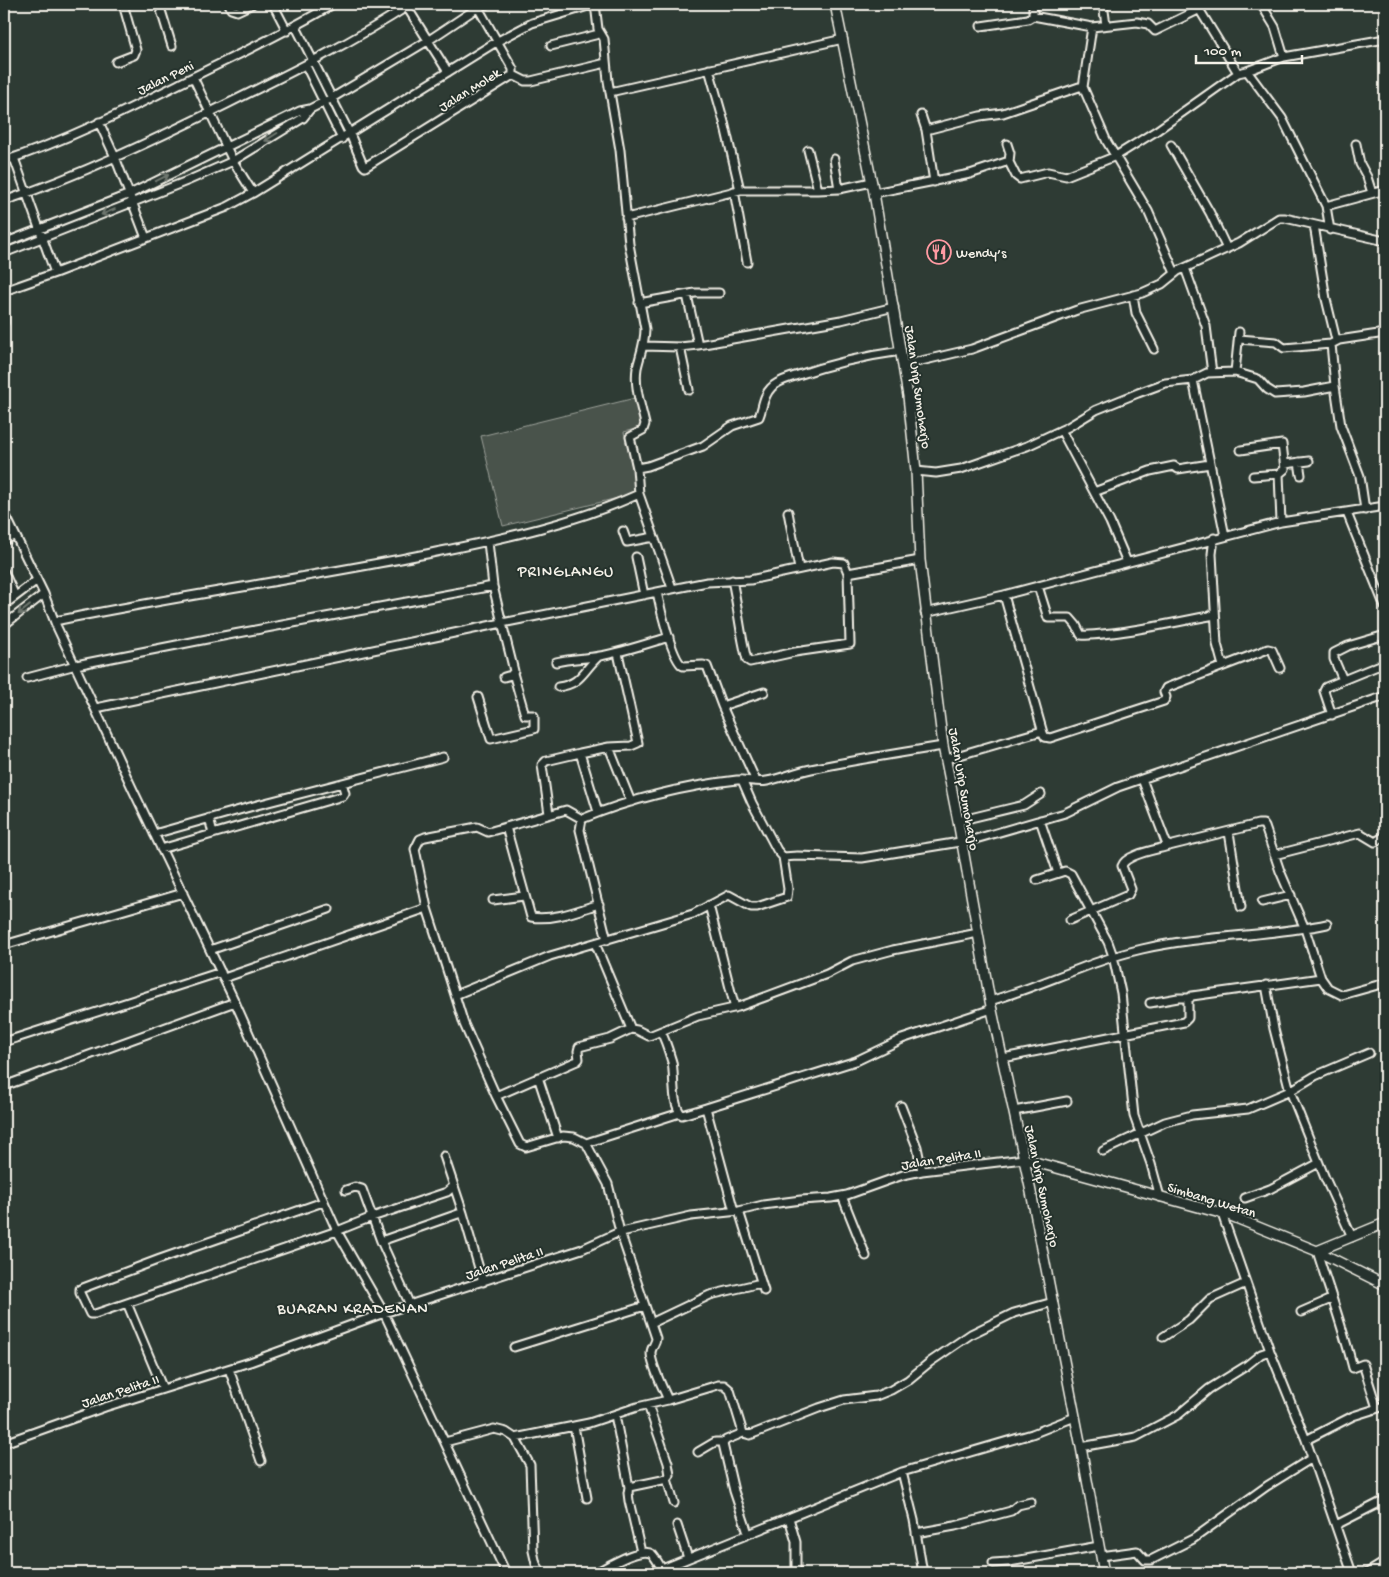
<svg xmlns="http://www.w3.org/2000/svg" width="1389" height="1577" viewBox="0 0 1389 1577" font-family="'Gochi Hand',sans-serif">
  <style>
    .green { fill: #48524c; stroke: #9ea29a }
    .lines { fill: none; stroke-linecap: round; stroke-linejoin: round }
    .minor-casing { stroke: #f4f1e8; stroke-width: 11 }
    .tertiary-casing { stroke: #f4f1e8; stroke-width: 12 }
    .secondary-casing { stroke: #f4f1e8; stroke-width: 12 }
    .minor { stroke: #26332d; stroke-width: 7 }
    .tertiary { stroke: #26332d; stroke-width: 9 }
    .secondary { stroke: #26332d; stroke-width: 9 }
    .oneway { stroke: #6e766e }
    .labels { text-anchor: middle; stroke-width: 4; stroke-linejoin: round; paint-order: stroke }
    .street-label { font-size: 14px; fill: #f4f1e8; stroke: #26332d }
    .poi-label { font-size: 14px; fill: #f4f1e8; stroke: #26332d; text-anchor: start }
    .quarter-label { font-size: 16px; letter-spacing: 1px; fill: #f4f1e8; stroke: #26332d }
  </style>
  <rect width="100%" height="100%" fill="#2e3b34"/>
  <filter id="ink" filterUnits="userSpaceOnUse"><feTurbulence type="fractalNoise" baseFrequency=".02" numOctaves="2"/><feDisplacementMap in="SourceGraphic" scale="10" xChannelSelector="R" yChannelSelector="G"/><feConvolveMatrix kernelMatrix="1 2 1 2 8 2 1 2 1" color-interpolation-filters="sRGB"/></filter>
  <g filter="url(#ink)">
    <path class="green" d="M 635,398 L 642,427 L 624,432 L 638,493 L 503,526 L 481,436 Z"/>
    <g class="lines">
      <g class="minor-casing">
        <path id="minor" d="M 159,4 L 172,46
          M 229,4 L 231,9 L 237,11 L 252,4
          M 273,4 L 287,31
          M 405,4 L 448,72
          M 1033,4 L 1033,16
          M 1103,4 L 1106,25
          M 1196,4 L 1238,73
          M 1261,4 L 1275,27 L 1284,57
          M 981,26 L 1028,19 L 1033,16 L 1092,27 L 1137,22 L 1148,24 L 1155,31 L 1200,9
          M 296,27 L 350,134 L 363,165 L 365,167 L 513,75 L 513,69 L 476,4
          M 551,46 L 599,34
          M 116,62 L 134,55 L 136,50 L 123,4
          M 306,66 L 342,139
          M 709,69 L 724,122 L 740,190
          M 1247,71 L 1284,57 L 1385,39
          M 513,75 L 525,81 L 531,81 L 606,63
          M 193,77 L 233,161 L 253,193
          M 1083,87 L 1092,27
          M 610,92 L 843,39
          M 921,115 L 926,130
          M 99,122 L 115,157 L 146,238
          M 1007,144 L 1010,153 L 1009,162
          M 1356,144 L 1360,164 L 1367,177 L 1372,193
          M 1171,145 L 1210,213 L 1227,249
          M 808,150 L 818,190
          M 14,158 L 55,273
          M 834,159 L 839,189
          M 4,161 C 69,140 131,108 191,78 C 239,54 287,32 333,4
          M 934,182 L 926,130 L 980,116 L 1003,113 L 1079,87 L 1083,87 L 1107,142 L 1148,211 L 1175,273
          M 734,191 L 747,262
          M 874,193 L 970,174 L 1006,162 L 1009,162 L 1016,176 L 1020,179 L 1048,172 L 1066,176 L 1116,156 L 1156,131 L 1238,73 L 1247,71 L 1282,118 L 1326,206 L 1385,190
          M 4,201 C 81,175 154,140 227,104 C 290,73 353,42 411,4
          M 1326,206 L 1330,230
          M 626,218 L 740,190 L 818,190 L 839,189 L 872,182
          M 1314,225 L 1326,299 L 1336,340
          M 4,243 L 130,194 L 300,111 L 310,109 L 332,98 L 429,40 L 477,8 L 487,4
          M 4,253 L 187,181 L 233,161 L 303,118 L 310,109
          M 1185,268 L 1206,326 L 1212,373
          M 4,291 L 55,273 L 227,207 L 253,193 L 496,42 L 532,23 L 595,4
          M 687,295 L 698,345
          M 1133,295 L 1136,313 L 1154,349
          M 639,303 L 695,293 L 719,293
          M 4,317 L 4,323
          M 1239,339 L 1276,342 L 1284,348 L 1331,344
          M 644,346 L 680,347 L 698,345 L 841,320 L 894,307
          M 680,347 L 689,390
          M 904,365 L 972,349 L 1077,310 L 1142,293 L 1162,284 L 1178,271 L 1239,243 L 1279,218 L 1285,218 L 1385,241
          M 1235,372 L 1239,332
          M 1193,380 L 1225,536
          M 1335,386 L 1331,344 L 1339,340 L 1385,333
          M 1061,430 L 1110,522 L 1127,562
          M 1241,450 L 1282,444 L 1285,469 L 1279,474
          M 1299,462 L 1301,475
          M 1285,464 L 1309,461
          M 637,468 L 648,466 L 703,446 L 732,426 L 759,417 C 763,407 763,396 771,388 C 777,381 787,379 795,376 C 830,364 865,356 901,351
          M 916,471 L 936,473 L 961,469 L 1027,446 L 1068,427 L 1096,410 L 1138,393 L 1165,383 L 1193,380 L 1207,373 L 1235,372 L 1258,379 L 1267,389 L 1275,394 L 1304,392 L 1335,386 L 1341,426 L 1360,476 L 1365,510
          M 1253,476 L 1279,474 L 1281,522
          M 1094,492 L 1150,471 L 1174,466 L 1178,469 L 1210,464
          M 639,494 L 672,588
          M 4,512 L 44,594 L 56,625 L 134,792 L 235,1002 L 337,1231 L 384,1313 L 506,1573
          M 788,512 L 799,569
          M 1347,513 L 1385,607
          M 623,531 L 627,542 L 654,537
          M 1214,538 L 1212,554 L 1217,644 L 1223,666
          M 4,541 L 15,535
          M 488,542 L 493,586 L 502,623 L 707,582 L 750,580 L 833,562 L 844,563 L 848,573 L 920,560
          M 636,557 L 644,595
          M 4,572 L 15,596
          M 732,580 C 738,607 740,633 747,660 L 750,662 L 795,652 L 850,644 L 848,573
          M 1038,586 L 1048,618 L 1070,618 L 1076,625 L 1081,635 C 1091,636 1102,634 1112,633 C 1147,629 1180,621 1215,615
          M 657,592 C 660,607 672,660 683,666 L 703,665 L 707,666 L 722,706 L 756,781
          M 1004,595 L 1043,733 L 1045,737 L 1050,738 L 1164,701 L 1166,697 L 1164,692 L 1166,688 L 1268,649 L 1272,650 L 1280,668
          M 4,605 L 37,580
          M 925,613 L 1004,595 L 1281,522 L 1385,506
          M 55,621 C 181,595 309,578 436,552 C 505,538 575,523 639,494 L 637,468 L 630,437 L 643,430 L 645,424 C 641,406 634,387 637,368 C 640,355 645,343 645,329 L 629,244 L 620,150 L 608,81 L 604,39 L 598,29 L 595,4
          M 4,625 L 44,594
          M 556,662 C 571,658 585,659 600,656 C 623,652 646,644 669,637
          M 27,678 L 76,665 L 212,638 L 493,586
          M 1343,680 L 1334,659 L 1334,653 L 1348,646 L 1385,635
          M 558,687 C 581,684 582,672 598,657
          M 478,697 L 491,739 L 534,729 L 534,716 L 533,715 L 525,715 L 513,673
          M 722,706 L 764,692
          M 96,708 L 502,623 L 514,671 L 511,675 L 504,677
          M 1332,715 L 1324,691 L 1326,687 L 1385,663
          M 609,747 L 631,802
          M 946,759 L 1042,731
          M 742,780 L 752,803 L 777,850 L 783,857
          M 598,812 L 580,753 L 609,747 L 631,746 L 638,743 L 618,653
          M 549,814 L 542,765 L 546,761 L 580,753
          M 209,818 L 213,834
          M 582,819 L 580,830 L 607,940
          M 1040,820 L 1058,873
          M 958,821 L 1024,805 L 1041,794
          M 506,827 L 531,917 C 553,921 579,910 599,904
          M 1229,832 L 1241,907
          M 154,834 L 257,805 L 443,757
          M 1165,847 L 1258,824 L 1263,824 L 1265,827 L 1280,871 L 1305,929 L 1321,978 L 1328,988 L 1342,995 L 1385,983
          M 161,849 L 343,796 L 345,793 L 342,783
          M 1274,855 L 1360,833 L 1375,842 L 1385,836
          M 1037,880 L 1065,871 L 1071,874 L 1108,942 L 1113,956 L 1121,993 L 1134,1116 L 1151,1164 L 1160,1197
          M 493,900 L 524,896
          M 1262,902 L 1291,895
          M 709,905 L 735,1008
          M 427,908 L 455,995
          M 1070,920 L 1128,895 L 1131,889 L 1122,866 C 1125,855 1154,850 1165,847 L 1167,845 L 1142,779
          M 595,943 L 631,1029 L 637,1030 L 649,1036 L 698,1016 L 738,1007 L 827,974 L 852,961 L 893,950 L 978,933
          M 4,945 L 183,893
          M 210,950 L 329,909
          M 224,978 L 427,908 L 415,849 L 420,839 L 425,837 L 477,827 L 488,832 L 566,810 L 582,819 C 631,799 685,786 737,780 C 747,779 757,783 767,781 C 782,778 796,772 811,769 C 855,760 899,753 943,746
          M 1266,985 L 1274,1029 L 1290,1091 L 1325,1178 L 1352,1237
          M 990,1001 C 1041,986 1090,961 1142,949 C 1203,935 1266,937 1327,924
          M 1150,1003 L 1178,998 L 1190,998
          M 661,1032 C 666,1041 669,1052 672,1062 C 675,1077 671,1104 682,1115 L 706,1108
          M 4,1042 L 221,972
          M 1003,1058 L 1184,1022 L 1188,1018 L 1188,999 L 1192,996 L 1321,978
          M 538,1077 L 558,1138
          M 4,1086 L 235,1002
          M 496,1096 L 577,1061 L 579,1059 L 578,1051 L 579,1047 L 610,1039 L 631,1029
          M 901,1106 L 917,1147 L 922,1171
          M 1014,1111 L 1067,1101
          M 586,1143 L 680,1113
          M 1103,1151 L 1165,1122 L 1192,1115 L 1248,1109 L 1290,1091 L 1315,1076 L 1369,1053
          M 454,1186 L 463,1213
          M 346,1190 L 355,1187 L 362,1189 L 381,1241
          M 842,1196 L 866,1256
          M 1245,1198 L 1270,1189 L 1319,1163
          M 323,1202 L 160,1259 L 83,1288 L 80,1289 L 80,1293 L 90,1314 L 95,1314 L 337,1231 L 372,1217 L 447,1192 L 454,1186 L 444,1156
          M 734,1211 L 706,1108 L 856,1061 L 902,1039 L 992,1009
          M 739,1211 L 764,1291
          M 1222,1214 L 1270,1351 L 1306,1440 L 1352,1573
          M 1317,1251 C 1329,1290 1343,1328 1353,1368 L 1363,1364 L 1377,1408
          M 1053,1302 L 1014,1313 L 971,1334 L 930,1362 L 908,1380 L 891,1390 L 876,1396 L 844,1400 L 819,1408 L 750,1435 L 743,1433 L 730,1390 L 724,1385 L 718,1385 L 668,1400 C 663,1388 651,1365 651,1353 C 651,1347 656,1344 656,1338 L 620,1232 L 608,1184 L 586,1143 L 574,1137 L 563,1136 L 526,1147 L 520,1144 L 496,1096 L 464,1024 L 455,995 L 550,956 L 693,914 L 729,895 L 751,907 L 757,907 L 787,897 L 788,889 L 783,857 L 797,856 L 862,858 L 972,840 L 1065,813 L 1118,787 L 1385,696
          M 127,1303 L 163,1389
          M 410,1305 L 381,1241 L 458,1214 L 463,1213 L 483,1282
          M 1301,1312 L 1331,1299
          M 651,1323 L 710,1295 L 761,1283
          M 1163,1337 L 1189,1320 L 1210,1299 L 1246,1283
          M 514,1347 L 645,1306
          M 229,1369 L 261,1461
          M 615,1415 L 629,1487
          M 574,1426 L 587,1498
          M 743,1433 L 726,1440 L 723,1444 L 734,1491 L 748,1533
          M 515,1438 L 589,1423 L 637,1407 L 668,1400
          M 1306,1440 L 1353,1416 L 1385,1406
          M 445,1442 L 494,1429 L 506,1432 L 515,1438 L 530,1465 L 533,1551 L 536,1564 L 542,1573
          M 4,1443 L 105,1407 L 250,1362 L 384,1313 L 582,1249 L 617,1233 L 691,1216 L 739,1211 L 763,1205 L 801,1200 L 831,1198 L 847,1195 L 903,1175 L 922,1171 L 1024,1159
          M 1081,1447 L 1136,1437 L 1178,1415 L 1209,1389 L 1246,1366 L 1261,1354 L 1270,1351
          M 698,1452 L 715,1442 L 724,1442
          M 902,1472 L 914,1520 L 923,1573
          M 667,1479 L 674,1503
          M 789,1518 L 796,1542 L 796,1573
          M 677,1525 L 688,1558
          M 1336,1525 L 1385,1500
          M 916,1533 L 955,1526 L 1011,1511 L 1018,1505 L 1031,1502
          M 641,1552 L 629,1501 L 628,1493 L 629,1487 L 667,1479 L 670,1475 L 668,1463 L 648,1405
          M 1101,1556 L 1137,1551 L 1145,1560 L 1151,1560 L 1193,1539 L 1267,1486 L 1312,1458
          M 993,1563 L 1009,1562 L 1099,1546
          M 595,1573 C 607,1567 640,1546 652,1554 C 656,1558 660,1566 663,1571
          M 645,1573 L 662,1569 L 902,1472 L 1032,1434 L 1075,1417
          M 1367,1573 L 1385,1562"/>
      </g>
      <g class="tertiary-casing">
        <path id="tertiary" d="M 1024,1159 L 1231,1216 L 1317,1251 L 1385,1285
          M 1317,1251 L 1385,1223"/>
      </g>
      <g class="secondary-casing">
        <path id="secondary" d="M 835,4 L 874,193 L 908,396 L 916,471 L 920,560 L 943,746 L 958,821 L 990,1001 L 1031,1192 L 1081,1447 L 1104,1573"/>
      </g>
      <use href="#minor" class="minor"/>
      <use href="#tertiary" class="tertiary"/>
      <use href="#secondary" class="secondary"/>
    </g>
    <defs><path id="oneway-shaft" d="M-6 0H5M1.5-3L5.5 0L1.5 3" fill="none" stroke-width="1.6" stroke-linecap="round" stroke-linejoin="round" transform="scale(1.25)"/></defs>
    <g class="oneway">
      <use href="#oneway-shaft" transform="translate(271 137) rotate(148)"/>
      <use href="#oneway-shaft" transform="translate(162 178) rotate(-26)"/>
      <use href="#oneway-shaft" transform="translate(108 212) rotate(158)"/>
      <use href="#oneway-shaft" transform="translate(24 610) rotate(142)"/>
    </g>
  </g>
  <defs>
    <g id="restaurant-ring" transform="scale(1.25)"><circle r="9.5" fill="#26332d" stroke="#ff9aa2" stroke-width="1.5"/><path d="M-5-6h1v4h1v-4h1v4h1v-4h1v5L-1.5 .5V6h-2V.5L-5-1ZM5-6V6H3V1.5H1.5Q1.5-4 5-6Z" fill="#ff9aa2"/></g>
  </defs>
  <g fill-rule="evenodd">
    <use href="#restaurant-ring" x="939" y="252"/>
  </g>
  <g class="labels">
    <g class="street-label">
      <text transform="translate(165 77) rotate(-26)" y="5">Jalan Peni</text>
      <text transform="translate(469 89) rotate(-32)" y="5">Jalan Molek</text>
      <text transform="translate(919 387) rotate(82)" y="5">Jalan Urip Sumoharjo</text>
      <text transform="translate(965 789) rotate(80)" y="5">Jalan Urip Sumoharjo</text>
      <text transform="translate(941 1158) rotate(-9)" y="5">Jalan Pelita II</text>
      <text transform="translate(1043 1186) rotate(78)" y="5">Jalan Urip Sumoharjo</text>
      <text transform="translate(1212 1199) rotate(17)" y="5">Simbang Wetan</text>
      <text transform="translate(504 1262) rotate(-18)" y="5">Jalan Pelita II</text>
      <text transform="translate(120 1390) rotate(-18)" y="5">Jalan Pelita II</text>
    </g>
    <g class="poi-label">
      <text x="956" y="257">Wendy’s</text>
    </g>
    <g class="quarter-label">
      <text x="566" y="576">PRINGLANGU</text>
      <text x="353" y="1313">BUARAN KRADENAN</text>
    </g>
  </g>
  <rect width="1389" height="1577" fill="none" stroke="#26332d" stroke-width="20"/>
  <rect x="10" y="10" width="1369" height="1557" fill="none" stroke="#f4f1e8" stroke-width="2" filter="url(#ink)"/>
  <path d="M1196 55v8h106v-8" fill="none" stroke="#f4f1e8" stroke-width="2.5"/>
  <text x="1204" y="55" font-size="15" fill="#f4f1e8" stroke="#26332d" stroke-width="4" paint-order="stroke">100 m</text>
</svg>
